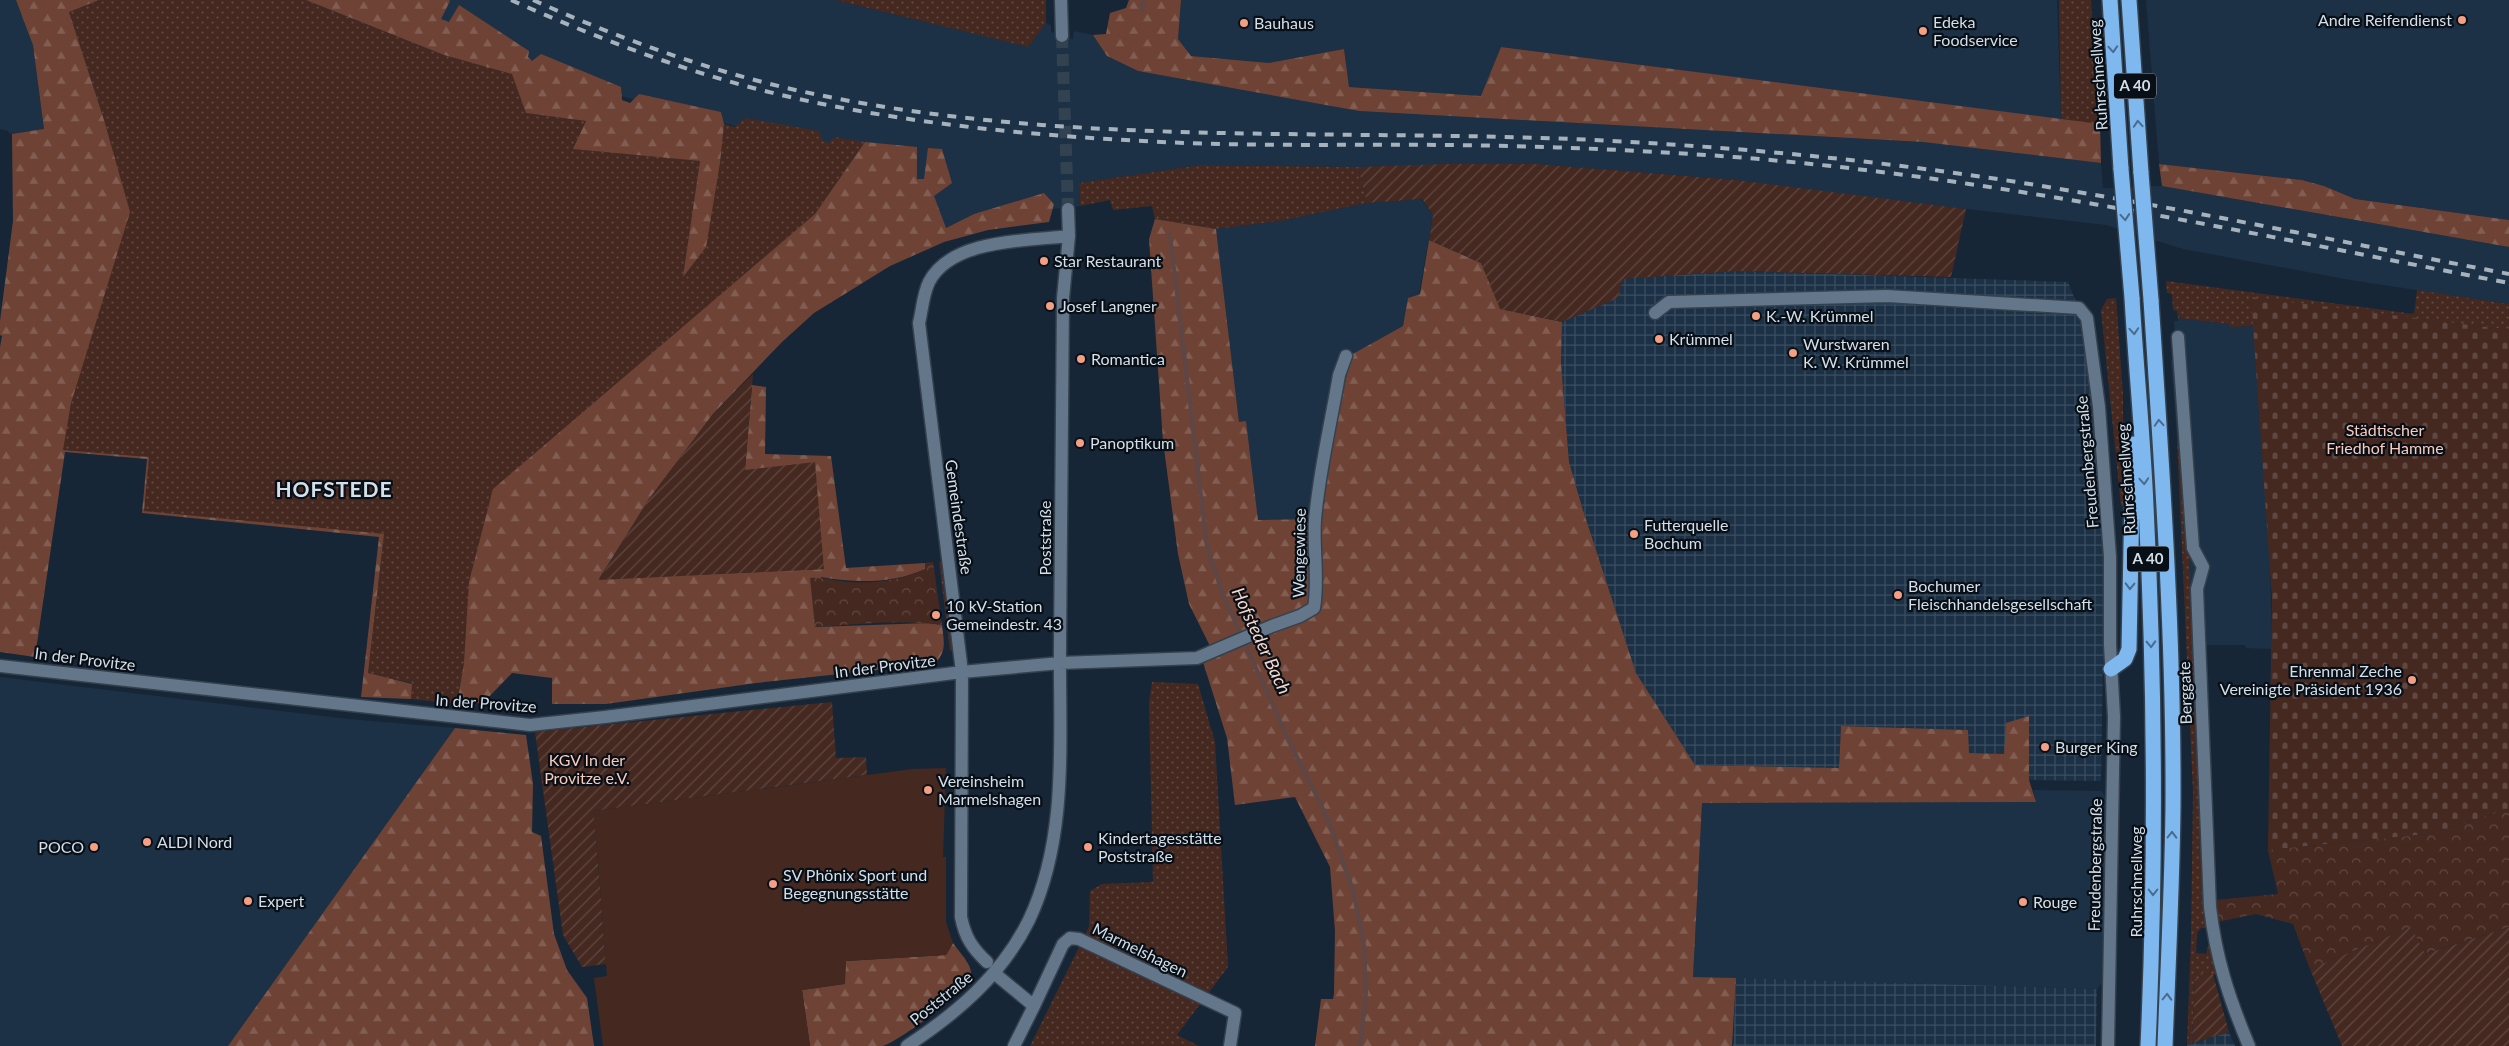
<svg xmlns="http://www.w3.org/2000/svg" width="2509" height="1046" viewBox="0 0 2509 1046" font-family="Lato,sans-serif">
  <style>
    .built { fill: #1c3145 }
    .industrial { fill: url(#industrial-grid) }
    .grass { fill: url(#grass-dots) }
    .forest { fill: url(#forest-firs) }
    .cemetery { fill: url(#cemetery-stones) }
    .park { fill: url(#park-crowns) }
    .garden { fill: url(#garden-furrows) }
    .pitch { fill: #452921 }
    .lines { fill: none; stroke-linecap: round; stroke-linejoin: round }
    .stream { stroke: #5c4646; stroke-width: 4 }
    .minor-tunnel { stroke: #334251; stroke-width: 12; stroke-dasharray: 12 6; stroke-linecap: butt }
    .minor-casing { stroke: #34414e; stroke-width: 15 }
    .highway-casing { stroke: #34414e; stroke-width: 18 }
    .minor { stroke: #647689; stroke-width: 12 }
    .highway { stroke: #7fb7ef; stroke-width: 15 }
    .rail { stroke: #a6b2bd; stroke-width: 4; stroke-dasharray: 9 9; stroke-linecap: butt }
    .highway-bridge-casing { stroke: #34414e; stroke-width: 18; stroke-linecap: butt }
    .highway-bridge { stroke: #7fb7ef; stroke-width: 15 }
    .oneway { stroke: #496b8d }
    .poi-dot { fill: #f39f84; stroke: #080f16; stroke-width: 2 }
    .labels { text-anchor: middle; stroke-width: 4.5; stroke-linejoin: round; paint-order: stroke }
    .shield { fill: #080f16; stroke: #97a1aa; stroke-width: 1 }
    .shield-label { font-size: 15px; font-weight: bold; fill: #d4dfe9 }
    .poi-label { font-size: 16px; fill: #d4dfe9; stroke: #080f16; text-anchor: start }
    .street-label { font-size: 16px; fill: #d4dfe9; stroke: #080f16 }
    .park-label { font-size: 16px; fill: #facbbc; stroke: #080f16 }
    .water-label { font-size: 18px; font-style: italic; fill: #f6d7cc; stroke: #080f16 }
    .district-label { font-size: 21px; font-weight: bold; letter-spacing: 1px; fill: #d4dfe9; stroke: #080f16 }
  </style>
  <defs>
    <pattern id="industrial-grid" width="8" height="8" patternUnits="userSpaceOnUse" patternTransform="scale(1.25)"><rect width="8" height="8" fill="#1c3145"/><path d="M0 4h8M4 0v8" fill="none" stroke="#3c4e60"/></pattern>
    <pattern id="grass-dots" width="8" height="8" patternUnits="userSpaceOnUse" patternTransform="scale(1.25)"><rect width="8" height="8" fill="#452921"/><path d="M2 2h.1M6 6h.1" fill="none" stroke="#5f4841" stroke-width="1.8" stroke-linecap="round"/></pattern>
    <pattern id="forest-firs" width="22" height="20" patternUnits="userSpaceOnUse" patternTransform="scale(1.25)"><rect width="22" height="20" fill="#6e4335"/><path d="M5 1l3.5 6h-7zM16 11l3.5 6h-7z" fill="#825e52"/></pattern>
    <pattern id="cemetery-stones" width="16" height="16" patternUnits="userSpaceOnUse" patternTransform="scale(1.25)"><rect width="16" height="16" fill="#452921"/><path d="M2 7V4a2 2 0 0 1 4 0v3zM10 15v-3a2 2 0 0 1 4 0v3z" fill="#5f4841"/></pattern>
    <pattern id="park-crowns" width="20" height="18" patternUnits="userSpaceOnUse" patternTransform="scale(1.25)"><rect width="20" height="18" fill="#452921"/><path d="M2 6a3 3 0 1 1 6 0M12 15a3 3 0 1 1 6 0" fill="none" stroke="#5f4841"/></pattern>
    <pattern id="garden-furrows" width="10" height="10" patternUnits="userSpaceOnUse" patternTransform="scale(1.25)"><rect width="10" height="10" fill="#452921"/><path d="M-1 1l2-2M0 10L10 0M9 11l2-2" fill="none" stroke="#5f4841"/></pattern>
  </defs>
  <rect width="100%" height="100%" fill="#172636"/>
  <path class="built" d="M 0,0 L 16,0 L 29,32 L 33,45 L 44,130 L 10,134 L 8,131 L 0,129 Z
    M 393,0 L 835,0 L 1028,47 L 1046,23 L 1051,25 L 1051,32 L 1073,39 L 1074,31 L 1093,35 L 1107,56 L 1138,71 L 1359,111 L 1923,142 L 2101,163 L 2103,188 L 2162,186 L 2509,247 L 2509,304 L 2350,280 L 2183,249 L 2106,225 L 1837,194 L 1736,180 L 1537,164 L 1358,167 L 1201,165 L 1079,183 L 1080,206 L 1053,209 L 1054,204 L 974,214 L 946,228 L 862,159 L 621,96 L 528,61 Z
    M 1181,0 L 2057,0 L 2061,120 L 1501,47 L 1482,96 L 1349,87 L 1344,49 L 1269,63 L 1191,56 L 1178,39 Z
    M 2146,0 L 2509,0 L 2509,220 L 2355,199 L 2324,186 L 2302,180 L 2159,164 Z
    M 1421,199 L 1433,215 L 1419,294 L 1408,298 L 1403,326 L 1351,356 L 1319,519 L 1258,520 L 1246,422 L 1239,422 L 1216,229 L 1280,221 L 1367,203 Z
    M 2178,318 L 2229,324 L 2230,327 L 2254,326 L 2270,560 L 2272,649 L 2246,648 L 2245,645 L 2193,645 L 2187,509 L 2177,439 L 2171,360 L 2176,359 L 2174,321 L 2178,321 Z
    M 0,677 L 348,719 L 455,728 L 228,1046 L 0,1046 Z
    M 2033,790 L 2101,791 L 2106,797 L 2102,983 L 2097,989 L 1693,977 L 1702,803 L 2036,802 Z"/>
  <path class="industrial" d="M 1737,271 L 2068,282 L 2082,317 L 2096,426 L 2105,534 L 2101,781 L 2029,780 L 2029,716 L 2004,754 L 1969,753 L 1968,730 L 1841,726 L 1839,768 L 1695,765 L 1636,673 L 1582,507 L 1569,462 L 1561,363 L 1562,322 L 1618,298 L 1622,279 Z
    M 1736,978 L 2097,989 L 2096,1046 L 1733,1046 Z
    M 2229,1032 L 2235,1046 L 2187,1046 L 2187,1045 Z"/>
  <path class="grass" d="M 99,0 L 306,0 L 444,55 L 513,74 L 526,113 L 586,121 L 574,149 L 700,161 L 684,276 L 720,163 L 724,124 L 735,127 L 745,118 L 819,131 L 823,141 L 829,143 L 834,137 L 865,142 L 815,214 L 671,340 L 464,663 L 457,704 L 411,699 L 412,683 L 368,674 L 384,535 L 143,511 L 149,457 L 62,450 L 71,403 L 104,120 L 69,12 Z
    M 835,0 L 1046,0 L 1046,23 L 1028,47 Z
    M 2059,0 L 2091,0 L 2100,124 L 2061,120 Z
    M 1201,165 L 1358,167 L 1367,203 L 1280,221 L 1216,229 L 1155,219 L 1152,206 L 1113,210 L 1110,200 L 1080,206 L 1079,183 Z
    M 2166,281 L 2414,314 L 2417,290 L 2509,304 L 2509,330 L 2251,298 L 2254,326 L 2229,327 L 2229,324 L 2178,318 L 2177,311 L 2173,310 L 2172,294 L 2167,293 Z
    M 2116,298 L 2123,395 L 2123,506 L 2121,506 L 2101,310 L 2107,299 Z
    M 2177,439 L 2180,441 L 2187,509 L 2206,928 L 2201,928 L 2197,933 L 2196,953 L 2206,954 L 2209,943 L 2216,975 L 2201,972 L 2200,979 L 2195,980 L 2192,1043 L 2187,1045 L 2191,939 L 2193,792 Z
    M 939,562 L 941,562 L 953,650 L 950,651 Z
    M 1152,682 L 1198,684 L 1215,742 L 1228,967 L 1177,1035 L 1199,1046 L 1030,1046 L 1089,927 L 1090,891 L 1102,884 L 1153,882 L 1149,703 Z"/>
  <path class="forest" d="M 16,0 L 99,0 L 69,12 L 104,120 L 130,212 L 71,403 L 63,450 L 149,457 L 144,511 L 384,534 L 368,673 L 412,684 L 411,699 L 361,697 L 379,537 L 142,513 L 147,459 L 65,452 L 35,657 L 0,652 L 0,347 L 2,336 L 0,335 L 0,321 L 13,221 L 12,134 L 44,129 L 33,45 Z
    M 306,0 L 449,0 L 450,1 L 441,19 L 449,22 L 459,5 L 529,51 L 528,57 L 532,61 L 541,54 L 621,87 L 622,100 L 630,103 L 639,94 L 721,112 L 724,124 L 720,163 L 706,247 L 683,277 L 700,161 L 573,149 L 586,121 L 526,113 L 512,74 L 444,55 Z
    M 1129,0 L 1181,0 L 1178,39 L 1191,56 L 1269,63 L 1344,49 L 1349,87 L 1481,96 L 1501,47 L 2100,124 L 2101,163 L 1923,142 L 1359,111 L 1138,71 L 1107,56 L 1093,35 L 1106,34 L 1110,13 L 1126,8 Z
    M 865,142 L 917,147 L 917,179 L 924,179 L 928,148 L 942,149 L 952,183 L 934,196 L 946,228 L 974,214 L 1044,193 L 1054,204 L 1049,222 L 988,230 L 944,242 L 890,266 L 814,313 L 782,342 L 713,414 L 649,499 L 599,579 L 824,569 L 745,470 L 752,385 L 766,387 L 765,454 L 831,456 L 846,568 L 925,563 L 925,569 C 893,584 855,583 821,577 L 815,627 L 929,623 L 942,625 C 944,642 947,652 934,664 L 756,683 L 606,704 L 552,704 L 552,678 L 512,673 L 483,703 L 457,704 L 464,663 L 469,582 L 493,489 L 815,214 Z
    M 2159,164 L 2302,180 L 2324,186 L 2355,199 L 2509,220 L 2509,247 L 2162,186 Z
    M 1155,219 L 1216,229 L 1239,422 L 1246,421 L 1258,520 L 1319,519 L 1325,477 L 1351,355 L 1403,326 L 1408,298 L 1420,294 L 1429,240 L 1481,263 L 1501,309 L 1562,322 L 1561,363 L 1569,462 L 1582,507 L 1636,673 L 1695,765 L 1839,768 L 1841,726 L 1968,730 L 1969,753 L 2004,754 L 2006,723 L 2029,716 L 2029,780 L 2036,802 L 1702,803 L 1693,977 L 1736,978 L 1732,1046 L 1315,1046 L 1321,999 L 1333,999 L 1334,994 L 1335,931 L 1330,867 L 1295,797 L 1235,805 L 1227,738 L 1203,662 L 1216,658 L 1189,604 L 1178,554 L 1163,441 L 1149,239 Z
    M 455,728 L 526,735 L 533,784 L 532,832 L 541,836 L 554,934 L 567,970 L 587,998 L 594,1046 L 228,1046 Z
    M 953,943 C 959,952 973,965 971,976 C 969,989 896,1044 882,1046 C 859,1046 833,1046 810,1046 L 802,990 L 844,984 L 846,961 L 946,955 Z"/>
  <path class="cemetery" d="M 2251,297 L 2509,330 L 2509,809 L 2429,834 L 2268,850 L 2272,599 Z"/>
  <path class="park" d="M 933,562 L 942,625 C 901,619 857,624 815,627 L 810,578 C 823,577 835,581 848,582 C 873,584 903,580 925,569 L 925,563 Z
    M 2509,809 L 2509,927 L 2424,954 L 2411,927 L 2310,969 L 2293,924 L 2256,914 L 2217,922 L 2215,900 L 2278,894 L 2268,850 L 2429,834 Z"/>
  <path class="garden" d="M 1445,164 L 1537,164 L 1736,180 L 1966,209 L 1951,277 L 1737,271 L 1623,279 L 1618,298 L 1562,322 L 1500,309 L 1481,263 L 1429,240 L 1433,215 L 1422,199 L 1367,203 L 1358,167 Z
    M 753,374 L 745,470 L 815,462 L 824,569 L 599,580 L 649,499 L 713,414 Z
    M 832,702 L 836,758 L 866,757 L 867,775 L 594,811 L 606,964 L 582,967 L 563,935 L 535,732 Z
    M 2411,927 L 2425,954 L 2509,927 L 2509,1046 L 2342,1046 L 2310,969 Z
    M 2201,972 L 2213,974 L 2229,1032 L 2192,1043 L 2195,979 L 2200,979 Z"/>
  <path class="pitch" d="M 946,768 L 943,857 L 946,857 L 946,922 L 953,943 L 946,955 L 846,961 L 845,984 L 802,990 L 810,1046 L 603,1046 L 594,978 L 607,976 L 594,811 L 913,769 Z"/>
  <g class="lines">
    <path class="stream" d="M 1142,10 L 1143,0
      M 1170,235 L 1207,547 L 1223,595 L 1288,739 L 1327,817 L 1353,890 L 1364,945 L 1366,993 L 1360,1046"/>
    <path class="minor-tunnel" d="M 1062,36 L 1068,209"/>
    <g class="minor-casing">
      <path id="minor" d="M 1061,0 L 1062,36
        M 1655,313 L 1669,302 L 1887,296 L 2079,308 L 2087,318 L 2099,407 L 2110,557 L 2110,645 L 2114,717 L 2108,1046
        M 2178,337 L 2193,548 L 2203,567 L 2197,589 L 2210,907 C 2216,959 2229,998 2249,1046
        M 0,666 L 530,725 L 605,717 L 962,672 L 1060,663 L 1197,658 L 1272,626 L 1300,616 L 1314,608 C 1319,579 1313,549 1315,520 C 1319,471 1331,423 1339,375 L 1346,356
        M 987,962 C 972,948 965,937 961,917 L 962,672 L 919,323 C 922,311 923,294 929,282 C 951,239 1026,241 1069,236
        M 994,973 L 1034,1006 L 1014,1046
        M 1034,1006 L 1063,944 L 1070,938 L 1079,939 L 1235,1013 L 1230,1046
        M 907,1046 C 957,1013 1002,975 1029,920 C 1069,836 1059,737 1060,646 C 1061,530 1062,414 1063,298 L 1069,236 L 1068,209"/>
    </g>
    <g class="highway-casing">
      <path id="highway" d="M 2110,0 L 2121,169
        M 2129,0 L 2141,173
        M 2132,298 C 2136,368 2143,437 2146,506 C 2155,686 2156,866 2148,1046
        M 2151,300 C 2162,469 2174,639 2173,808 C 2172,888 2168,967 2165,1046
        M 2111,669 L 2125,659 L 2129,649 L 2133,444"/>
    </g>
    <use href="#minor" class="minor"/>
    <use href="#highway" class="highway"/>
    <path class="rail" d="M 511,0 C 601,40 693,75 790,97 C 905,123 1025,135 1143,141 C 1245,147 1347,144 1449,145 C 1544,146 1640,150 1734,157 C 1995,177 2252,234 2509,283
      M 533,0 C 625,41 720,75 819,95 C 1097,152 1382,124 1663,144 C 1777,151 1890,163 2004,180 C 2173,206 2341,242 2509,274"/>
    <g class="highway-bridge-casing">
      <path id="highway-bridge" d="M 2121,169 L 2132,298
        M 2141,173 L 2151,300"/>
    </g>
    <use href="#highway-bridge" class="highway-bridge"/>
  </g>
  <defs><path id="oneway-chevron" d="M-2-3.5L2.5 0L-2 3.5" fill="none" stroke-width="1.6" stroke-linecap="round" stroke-linejoin="round" transform="scale(1.25)"/></defs>
  <g class="oneway">
    <use href="#oneway-chevron" transform="translate(2113 49) rotate(86)"/>
    <use href="#oneway-chevron" transform="translate(2138 124) rotate(-94)"/>
    <use href="#oneway-chevron" transform="translate(2125 217) rotate(85)"/>
    <use href="#oneway-chevron" transform="translate(2134 331) rotate(86)"/>
    <use href="#oneway-chevron" transform="translate(2159 423) rotate(-94)"/>
    <use href="#oneway-chevron" transform="translate(2144 481) rotate(86)"/>
    <use href="#oneway-chevron" transform="translate(2130 586) rotate(91)"/>
    <use href="#oneway-chevron" transform="translate(2151 644) rotate(88)"/>
    <use href="#oneway-chevron" transform="translate(2172 835) rotate(-89)"/>
    <use href="#oneway-chevron" transform="translate(2153 892) rotate(90)"/>
    <use href="#oneway-chevron" transform="translate(2167 997) rotate(-88)"/>
  </g>
  <g class="poi-dot">
    <circle cx="2462" cy="20" r="5"/>
    <circle cx="1244" cy="23" r="5"/>
    <circle cx="1923" cy="31" r="5"/>
    <circle cx="1044" cy="261" r="5"/>
    <circle cx="1050" cy="306" r="5"/>
    <circle cx="1756" cy="316" r="5"/>
    <circle cx="1659" cy="339" r="5"/>
    <circle cx="1793" cy="353" r="5"/>
    <circle cx="1081" cy="359" r="5"/>
    <circle cx="1080" cy="443" r="5"/>
    <circle cx="1634" cy="534" r="5"/>
    <circle cx="1898" cy="595" r="5"/>
    <circle cx="936" cy="615" r="5"/>
    <circle cx="2412" cy="680" r="5"/>
    <circle cx="2045" cy="747" r="5"/>
    <circle cx="928" cy="790" r="5"/>
    <circle cx="147" cy="842" r="5"/>
    <circle cx="94" cy="847" r="5"/>
    <circle cx="1088" cy="847" r="5"/>
    <circle cx="773" cy="884" r="5"/>
    <circle cx="248" cy="901" r="5"/>
    <circle cx="2023" cy="902" r="5"/>
  </g>
  <g class="labels">
    <g class="shield">
      <rect x="2114" y="73.5" width="42" height="25" rx="4"/>
      <rect x="2127" y="546.5" width="42" height="25" rx="4"/>
    </g>
    <g class="shield-label">
      <text x="2135" y="91">A 40</text>
      <text x="2148" y="564">A 40</text>
    </g>
    <g class="poi-label">
      <text x="2452" y="26" text-anchor="end">Andre Reifendienst</text>
      <text x="1933" y="28">Edeka<tspan x="1933" dy="18">Foodservice</tspan></text>
      <text x="1254" y="29">Bauhaus</text>
      <text x="1054" y="267">Star Restaurant</text>
      <text x="1060" y="312">Josef Langner</text>
      <text x="1766" y="322">K.-W. Krümmel</text>
      <text x="1669" y="345">Krümmel</text>
      <text x="1803" y="350">Wurstwaren<tspan x="1803" dy="18">K. W. Krümmel</tspan></text>
      <text x="1091" y="365">Romantica</text>
      <text x="1090" y="449">Panoptikum</text>
      <text x="1644" y="531">Futterquelle<tspan x="1644" dy="18">Bochum</tspan></text>
      <text x="1908" y="592">Bochumer<tspan x="1908" dy="18">Fleischhandelsgesellschaft</tspan></text>
      <text x="946" y="612">10 kV-Station<tspan x="946" dy="18">Gemeindestr. 43</tspan></text>
      <text x="2402" y="677" text-anchor="end">Ehrenmal Zeche<tspan x="2402" dy="18">Vereinigte Präsident 1936</tspan></text>
      <text x="2055" y="753">Burger King</text>
      <text x="938" y="787">Vereinsheim<tspan x="938" dy="18">Marmelshagen</tspan></text>
      <text x="1098" y="844">Kindertagesstätte<tspan x="1098" dy="18">Poststraße</tspan></text>
      <text x="157" y="848">ALDI Nord</text>
      <text x="84" y="853" text-anchor="end">POCO</text>
      <text x="783" y="881">SV Phönix Sport und<tspan x="783" dy="18">Begegnungsstätte</tspan></text>
      <text x="258" y="907">Expert</text>
      <text x="2033" y="908">Rouge</text>
    </g>
    <g class="street-label">
      <text transform="translate(2098 75) rotate(-94)" y="6">Ruhrschnellweg</text>
      <text transform="translate(2087 462) rotate(-95)" y="6">Freudenbergstraße</text>
      <text transform="translate(2126 479) rotate(-94)" y="6">Ruhrschnellweg</text>
      <text transform="translate(959 517) rotate(82)" y="6">Gemeindestraße</text>
      <text transform="translate(1045 538) rotate(-90)" y="6">Poststraße</text>
      <text transform="translate(1299 553) rotate(-89)" y="6">Wengewiese</text>
      <text transform="translate(85 659) rotate(7)" y="6">In der Provitze</text>
      <text transform="translate(885 666) rotate(-7)" y="6">In der Provitze</text>
      <text transform="translate(2185 693) rotate(-92)" y="6">Berggate</text>
      <text transform="translate(486 703) rotate(4)" y="6">In der Provitze</text>
      <text transform="translate(2095 865) rotate(-89)" y="6">Freudenbergstraße</text>
      <text transform="translate(2136 882) rotate(-90)" y="6">Ruhrschnellweg</text>
      <text transform="translate(1140 950) rotate(26)" y="6">Marmelshagen</text>
      <text transform="translate(941 998) rotate(-39)" y="6">Poststraße</text>
    </g>
    <g class="park-label">
      <text x="2385" y="436">Städtischer<tspan x="2385" dy="18">Friedhof Hamme</tspan></text>
      <text x="587" y="766">KGV In der<tspan x="587" dy="18">Provitze e.V.</tspan></text>
    </g>
    <g class="water-label">
      <text transform="translate(1261 641) rotate(65)" y="6">Hofsteder Bach</text>
    </g>
    <g class="district-label">
      <text x="334" y="497">HOFSTEDE</text>
    </g>
  </g>
</svg>
